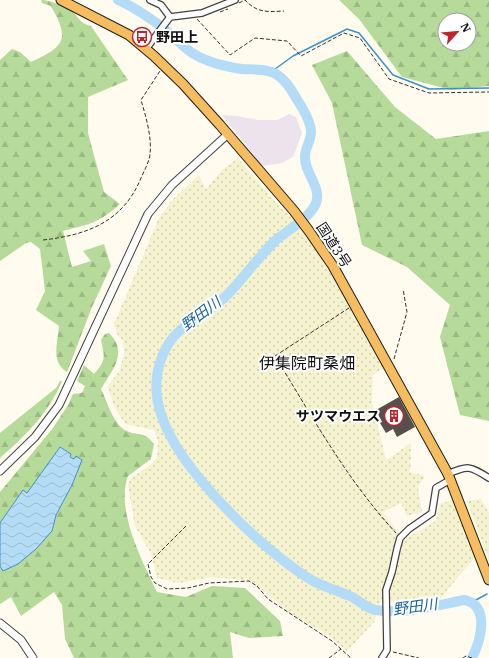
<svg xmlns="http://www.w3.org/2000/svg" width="489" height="658" viewBox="0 0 489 658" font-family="'IBM Plex Serif','Noto Sans JP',serif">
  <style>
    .industrial { fill: #ece3ed }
    .farmland { fill: url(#farmland-dots) }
    .forest { fill: url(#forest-firs); fill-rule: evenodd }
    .water { fill: url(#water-waves); stroke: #3c91cc }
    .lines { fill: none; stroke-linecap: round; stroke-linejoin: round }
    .stream { stroke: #3c91cc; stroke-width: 1.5 }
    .river { stroke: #b5dcf6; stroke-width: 10 }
    .building { fill: #574f4b }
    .minor-casing { stroke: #414141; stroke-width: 8 }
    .tertiary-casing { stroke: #414141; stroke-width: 9 }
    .trunk-casing { stroke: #1f1f1f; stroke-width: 11 }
    .path { stroke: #303030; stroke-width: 1; stroke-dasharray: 4 2; stroke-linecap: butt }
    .minor { stroke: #fff; stroke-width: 5.5 }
    .tertiary { stroke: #fff; stroke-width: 7 }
    .trunk { stroke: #f5bc60; stroke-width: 9 }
    .labels { text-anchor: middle; stroke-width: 4; stroke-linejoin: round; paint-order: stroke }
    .poi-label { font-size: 14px; font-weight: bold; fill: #0e0e0e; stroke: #fff; text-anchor: start }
    .street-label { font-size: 14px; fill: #0e0e0e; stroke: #fff }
    .water-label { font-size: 15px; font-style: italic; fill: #18629f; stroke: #fff }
    .quarter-label { font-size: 16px; fill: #0e0e0e; stroke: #fff }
  </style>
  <defs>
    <pattern id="farmland-dots" width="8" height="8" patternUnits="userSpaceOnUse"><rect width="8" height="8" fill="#f5f2d0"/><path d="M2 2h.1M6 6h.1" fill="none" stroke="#d1ceb1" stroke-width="1.8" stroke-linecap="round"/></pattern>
    <pattern id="forest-firs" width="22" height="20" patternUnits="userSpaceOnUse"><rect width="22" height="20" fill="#b5da99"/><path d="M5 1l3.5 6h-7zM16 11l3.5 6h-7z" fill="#9aba83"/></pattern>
    <pattern id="water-waves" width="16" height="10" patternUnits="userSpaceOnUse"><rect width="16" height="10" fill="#b5dcf6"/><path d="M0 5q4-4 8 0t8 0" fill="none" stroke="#9abcd2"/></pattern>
  </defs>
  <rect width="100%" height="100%" fill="#fffcef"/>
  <path class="industrial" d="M 289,114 L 296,117 L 302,133 L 293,157 L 282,163 L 262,166 L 222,115 L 237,116 L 258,120 L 277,120 Z"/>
  <path class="farmland" d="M 238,158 L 279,206 L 301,226 L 341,290 L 385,368 L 373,374 L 372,402 L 386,460 L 411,443 L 411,465 L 409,472 L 425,476 L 418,487 L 422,512 L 407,516 L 401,503 L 383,512 L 404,540 L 437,520 L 440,504 L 452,500 L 475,557 L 439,600 L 380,602 L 374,622 L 347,651 L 328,635 L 288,612 L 252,581 L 212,577 L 179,583 L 157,578 L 151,554 L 135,526 L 128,485 L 131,478 L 152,464 L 157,457 L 158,441 L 154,430 L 125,424 L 113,404 L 108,386 L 120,370 L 124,353 L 123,341 L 118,336 L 114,324 L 159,218 L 172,200 L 199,175 L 206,189 L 223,169 Z
    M 481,499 L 489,512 L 489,561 L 467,501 Z"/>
  <path class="forest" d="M 41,0 C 51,0 63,6 71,11 C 80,17 77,22 91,26 L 128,80 L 88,97 L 88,133 L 104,192 L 120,204 C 99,223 90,224 63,231 L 72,267 L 91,261 L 83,251 L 104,244 L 111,266 L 92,307 L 67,372 C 50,362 58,342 59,326 L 36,310 L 45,291 L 40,249 L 31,242 L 26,243 L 0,261 L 0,60 L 12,49 L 20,52 L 31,62 C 65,46 70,40 51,6 L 42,3 Z
    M 339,0 L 489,0 L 489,86 L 451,90 L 402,77 L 359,19 ZM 445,20 L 469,20 L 469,44 L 445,44 Z
    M 347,51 L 395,107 L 436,139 L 489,131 L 489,421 L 460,415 L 440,337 L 450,305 L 407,267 L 362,245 L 332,103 L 312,65 Z
    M 109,333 C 129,353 112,370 101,389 C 107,401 113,425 127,431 C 140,437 143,430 154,444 L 151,459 L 128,476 C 115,509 143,563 157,592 L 186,597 L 212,586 L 245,588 L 280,621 L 283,636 L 249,638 L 230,632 L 233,658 L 74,658 L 65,639 L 62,605 L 54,592 L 21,616 L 11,597 L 0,604 L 0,566 L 3,571 L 52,531 L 56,515 L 72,485 L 74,459 L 70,456 L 71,454 L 60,447 L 27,493 L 23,490 L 0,523 L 0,492 L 53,428 L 68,405 L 73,394 L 82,393 L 85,386 L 77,381 L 84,365 L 94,374 C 106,360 105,358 101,340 L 105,334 Z
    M 60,381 L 62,381 C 49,413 25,436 0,458 L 0,433 L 56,388 Z"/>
  <path class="water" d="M 60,447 L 71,454 L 70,457 L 74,459 L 76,456 L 82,460 L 72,485 L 56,515 L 52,531 L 36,549 L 18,564 L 3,571 L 0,566 L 0,523 L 23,490 L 27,493 Z"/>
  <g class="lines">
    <path class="stream" d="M 271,72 L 293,56 L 347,29 L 359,33 L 393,75 L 429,89 L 489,88
      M 474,601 L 487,594"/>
    <path class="river" d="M 118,0 C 136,8 152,19 168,32 C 177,39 184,48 194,54 C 207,62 228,67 242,69 C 253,70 266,68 276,74 C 286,80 292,91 298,101 C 303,109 311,122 311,132 C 311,141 305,148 305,156 C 304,173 322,187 316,203 C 311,217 288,230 276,240 C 259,256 246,275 230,292 C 202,323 169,321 158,370 C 155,385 156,399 161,414 C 178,469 264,552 313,581 C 325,587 338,591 350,596 C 359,600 367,609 376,610 C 403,615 438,605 465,600 C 489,606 482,637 472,658"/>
  </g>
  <path class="building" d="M 399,397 L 415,427 L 397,437 L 393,429 L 386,433 L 380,423 L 382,422 L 376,410 Z"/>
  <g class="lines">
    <g class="minor-casing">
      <path id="minor" d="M 150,0 L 161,5 L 170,17
        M 146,49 L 170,17 L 202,13 L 235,0
        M 448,474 C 468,465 470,466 489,478
        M 382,658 L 387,650 L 386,590 L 392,572 L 397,549 L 400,538 L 409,529 L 432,513 L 436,488 L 450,480"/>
    </g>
    <g class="tertiary-casing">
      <path id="tertiary" d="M 0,471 L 35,437 L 59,405 L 148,214 L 172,185 L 227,135
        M 0,623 L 21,640 L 33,658"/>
    </g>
    <g class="trunk-casing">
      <path id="trunk" d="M 61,0 L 129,35 L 154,56 L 183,84 L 220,125 L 294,211 L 309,231 L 333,266 L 448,474 L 489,580"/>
    </g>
    <path class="path" d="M 239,3 L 245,0 C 257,13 267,12 284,11
      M 220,12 L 228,9
      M 197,19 L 230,55 L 255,38 L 287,41 L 301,56 L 344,33 L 360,38 L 389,79 L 429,93 L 489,92
      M 43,240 C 87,235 123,222 141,178 C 144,171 149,162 150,155 C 152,137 146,117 141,100 L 160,71
      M 349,308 L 275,356 C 313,418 347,480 396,533
      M 394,359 L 407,312 L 403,289
      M 186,526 L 148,564 L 151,577 L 155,583 L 167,589 L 188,588 L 209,583 L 249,581 L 257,586 L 268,599 L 332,641 L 351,658
      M 393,652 L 419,658
      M 329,658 L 341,649
      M 463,658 L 466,656 L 472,658"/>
    <use href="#minor" class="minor"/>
    <use href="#tertiary" class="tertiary"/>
    <use href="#trunk" class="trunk"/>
  </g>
  <defs>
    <g id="bus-ring" transform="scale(1)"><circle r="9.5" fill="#fff" stroke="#bd272c" stroke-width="1.5"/><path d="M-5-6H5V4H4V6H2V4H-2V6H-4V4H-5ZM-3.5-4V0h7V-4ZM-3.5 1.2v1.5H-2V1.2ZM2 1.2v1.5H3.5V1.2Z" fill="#bd272c"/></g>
    <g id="building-ring" transform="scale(1)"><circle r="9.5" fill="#fff" stroke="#bd272c" stroke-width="1.5"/><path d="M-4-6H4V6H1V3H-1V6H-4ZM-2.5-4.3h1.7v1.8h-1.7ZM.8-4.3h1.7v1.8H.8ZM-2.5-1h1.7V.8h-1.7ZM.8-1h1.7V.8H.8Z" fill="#bd272c"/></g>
  </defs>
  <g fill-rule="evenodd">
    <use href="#bus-ring" x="142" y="37"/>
    <use href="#building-ring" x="394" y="416"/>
  </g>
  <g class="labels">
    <g class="poi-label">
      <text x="156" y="42">野田上</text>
      <text x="380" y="421" text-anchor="end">サツマウエス</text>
    </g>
    <g class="street-label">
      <text transform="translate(334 245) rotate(57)" y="5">国道3号</text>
    </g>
    <g class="water-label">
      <text transform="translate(201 314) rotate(-37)" y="5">野田川</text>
      <text transform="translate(415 607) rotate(-8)" y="5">野田川</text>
    </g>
    <g class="quarter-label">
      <text x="307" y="369">伊集院町桑畑</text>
    </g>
  </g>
  <g transform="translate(457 32) rotate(63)"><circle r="19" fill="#ffffff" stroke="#9f9f9f"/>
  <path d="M0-3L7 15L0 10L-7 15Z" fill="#bd272c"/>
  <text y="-6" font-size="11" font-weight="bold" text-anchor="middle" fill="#0e0e0e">N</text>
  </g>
</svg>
